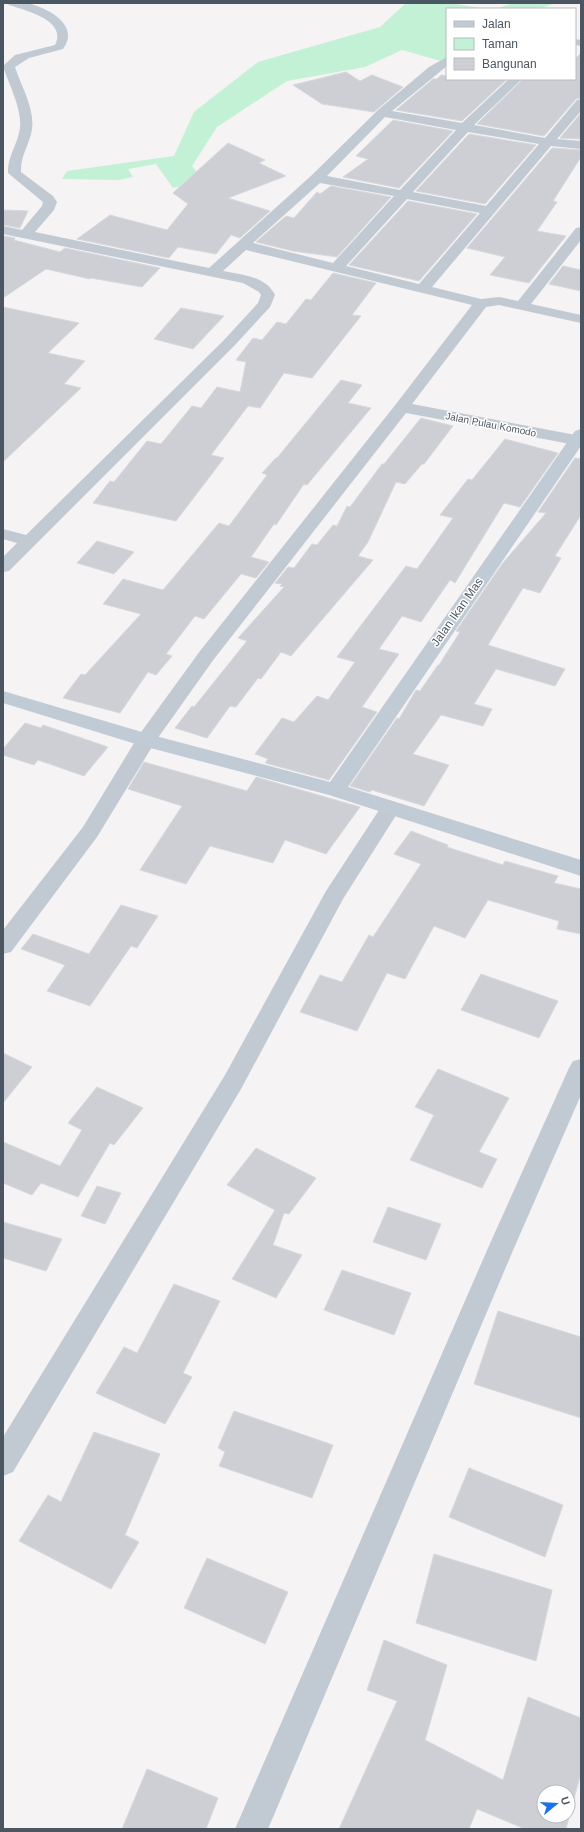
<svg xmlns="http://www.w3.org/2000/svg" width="584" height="1832" viewBox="0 0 584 1832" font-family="Helvetica,sans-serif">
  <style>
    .green { fill: #c3f1d5 }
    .building { fill: #cdcfd5; stroke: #d7d9de; fill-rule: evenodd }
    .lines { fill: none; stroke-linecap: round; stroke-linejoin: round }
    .street { fill: #c1cad2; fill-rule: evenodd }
    .secondary { fill: #c1cbd6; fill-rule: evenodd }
    .labels { text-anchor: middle; stroke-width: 3; stroke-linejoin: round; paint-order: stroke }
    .far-street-label { font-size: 10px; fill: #4a5661; stroke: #fff }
    .street-label { font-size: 12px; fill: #4a5661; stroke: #fff }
  </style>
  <rect width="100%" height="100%" fill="#f5f3f3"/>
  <path class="green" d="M 406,3 L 450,3 L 486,9 L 447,9 L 447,58 L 441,61 L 402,50 L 365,67 L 287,81 L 217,127 L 192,166 L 204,181 L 173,188 L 156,164 L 128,169 L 133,177 L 119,180 L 62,179 L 67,171 L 174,156 L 194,112 L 258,62 L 380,27 Z
    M 513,3 L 555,3 L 539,9 L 496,9 Z"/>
  <path class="building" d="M 581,53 L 581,98 L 576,99 L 544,136 L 477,124 L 523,79 L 575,79 L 575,59 Z
    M 346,72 L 360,81 L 372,75 L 403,87 L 374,112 L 322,104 L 293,85 Z
    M 441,75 L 447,76 L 447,79 L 507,79 L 462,121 L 396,110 L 433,79 L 437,79 Z
    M 581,113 L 581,139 L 560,138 Z
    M 393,120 L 453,131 L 399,188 L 343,177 L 368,159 L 356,156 Z
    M 469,134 L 536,145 L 485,204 L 416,191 Z
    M 228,143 L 265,160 L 259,163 L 286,176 L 228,198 L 270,211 L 240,238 L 231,235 L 216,254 L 178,247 L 169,258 L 77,239 L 110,215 L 167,230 L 188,204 L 173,193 Z
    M 552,148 L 581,150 L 581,157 L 553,201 L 557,202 L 537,231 L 566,236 L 529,283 L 490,275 L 505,257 L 467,248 Z
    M 331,186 L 391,197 L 337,257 L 293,251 L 256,242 L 286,216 L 294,218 L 317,192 L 320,194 Z
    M 408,201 L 477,214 L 419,281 L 349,265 Z
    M 3,210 L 28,211 L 20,228 L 3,225 Z
    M 3,236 L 15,238 L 14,240 L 60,252 L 65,248 L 160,268 L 142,287 L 91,278 L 90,279 L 46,269 L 3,298 Z
    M 563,266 L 581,270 L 581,291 L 549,284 Z
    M 333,273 L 376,283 L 352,315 L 361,316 L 312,378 L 284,373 L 260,408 L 248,406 L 211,455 L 224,458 L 176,521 L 93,503 L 110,481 L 114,482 L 147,441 L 161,444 L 192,406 L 201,408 L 217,387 L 240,392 L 246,362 L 236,360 L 253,338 L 262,340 L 277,322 L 286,324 L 306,299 L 311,300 Z
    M 3,307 L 79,323 L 48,353 L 85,361 L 64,384 L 81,388 L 3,462 Z
    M 181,308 L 224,316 L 193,349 L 154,339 Z
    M 341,380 L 362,385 L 348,403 L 371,408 L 307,485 L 304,484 L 276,525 L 274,524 L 251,557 L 269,562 L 256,578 L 241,574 L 204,619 L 195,616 L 166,654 L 172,656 L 156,675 L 148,672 L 120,713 L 63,698 L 81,674 L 85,675 L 141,614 L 103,604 L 123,579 L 163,590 L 219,523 L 229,526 L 267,475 L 262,473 L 276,458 L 277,458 Z
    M 421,418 L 453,426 L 424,464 L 422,464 L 405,484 L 396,482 L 368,542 L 358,556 L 373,560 L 291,656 L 281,652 L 261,679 L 258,678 L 236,707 L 230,706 L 207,738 L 175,728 L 192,706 L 194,707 L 247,641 L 238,638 L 284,587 L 280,586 L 282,584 L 275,583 L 288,567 L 294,568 L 312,544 L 317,545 L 333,525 L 337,526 L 347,506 L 350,507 L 382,464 L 384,464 Z
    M 505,439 L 558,453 L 520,507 L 504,503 L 455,583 L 450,580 L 421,622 L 402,616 L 379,649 L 399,654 L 362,707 L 377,712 L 329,780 L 265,763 L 268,759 L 255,754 L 282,718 L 294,722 L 317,696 L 328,700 L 355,662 L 337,657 L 406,566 L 417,569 L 453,518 L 440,515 L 468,479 L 472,480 Z
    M 575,458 L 581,459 L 581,515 L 555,556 L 561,558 L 540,593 L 523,588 L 488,645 L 565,669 L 555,686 L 496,669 L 474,704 L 492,709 L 483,726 L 441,715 L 413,754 L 449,765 L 424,806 L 372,790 L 370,792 L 350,786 L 397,718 L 399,719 L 416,690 L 420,691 L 438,665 L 439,665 L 460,632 L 456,631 L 502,564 L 546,513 L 538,512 Z
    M 97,541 L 134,552 L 114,574 L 77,563 Z
    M 25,723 L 41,728 L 43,725 L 108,747 L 84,776 L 38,760 L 34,765 L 3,755 L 3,749 Z
    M 144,762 L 247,791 L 256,777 L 360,807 L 326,854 L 285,840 L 273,863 L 210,846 L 186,884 L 140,870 L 182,806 L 128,789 Z
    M 411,831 L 448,845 L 447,847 L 503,865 L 505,861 L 558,876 L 554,883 L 581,889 L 581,934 L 557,929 L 559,921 L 488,900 L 465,938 L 434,926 L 405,979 L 387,973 L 357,1031 L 300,1012 L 320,975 L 342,982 L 369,935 L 373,937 L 421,864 L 394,854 Z
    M 121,905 L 158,916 L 137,948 L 131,946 L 90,1006 L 47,991 L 65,965 L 21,949 L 33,934 L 89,954 Z
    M 481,974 L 558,1001 L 539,1038 L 461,1010 Z
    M 3,1053 L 32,1067 L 3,1103 Z
    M 438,1069 L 509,1098 L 479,1152 L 497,1159 L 482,1188 L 410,1160 L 434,1115 L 415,1107 Z
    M 97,1087 L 143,1108 L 114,1145 L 110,1143 L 78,1197 L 41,1183 L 32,1195 L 3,1183 L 3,1142 L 60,1166 L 82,1130 L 68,1123 Z
    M 256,1148 L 316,1178 L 289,1214 L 284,1213 L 273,1245 L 302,1255 L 276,1298 L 232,1279 L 275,1210 L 227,1185 Z
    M 97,1186 L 121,1193 L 105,1224 L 81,1216 Z
    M 388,1207 L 441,1224 L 426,1260 L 373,1242 Z
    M 3,1222 L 62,1239 L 46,1271 L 3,1258 Z
    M 342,1270 L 411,1293 L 394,1335 L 324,1310 Z
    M 174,1284 L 220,1301 L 183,1373 L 192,1377 L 165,1424 L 96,1393 L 124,1347 L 137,1353 Z
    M 498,1311 L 581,1337 L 581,1418 L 474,1384 Z
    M 234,1411 L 333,1445 L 312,1498 L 219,1466 L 225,1452 L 218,1448 Z
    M 94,1432 L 160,1454 L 125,1535 L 139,1542 L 111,1589 L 19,1541 L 48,1495 L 61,1502 Z
    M 469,1468 L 563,1505 L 545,1557 L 449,1517 Z
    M 434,1554 L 552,1590 L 536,1661 L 416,1623 Z
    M 207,1558 L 288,1592 L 265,1644 L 184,1608 Z
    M 384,1640 L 447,1665 L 425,1740 L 503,1780 L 528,1697 L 581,1718 L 581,1773 L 566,1829 L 525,1829 L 477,1809 L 469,1829 L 339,1829 L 397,1701 L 367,1690 ZM 544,1792 L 568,1792 L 568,1816 L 544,1816 Z
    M 147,1769 L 218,1798 L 206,1829 L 122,1829 Z"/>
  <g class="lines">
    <path class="street" d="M 7,3 C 13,3 20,2 26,3 C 47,7 81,25 63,49 L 29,58 L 15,67 C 21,86 35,109 32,129 C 30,144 20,156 21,172 L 53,196 L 57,202 L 54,210 L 35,232 L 209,268 L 312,175 L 378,110 L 429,67 L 447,57 L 447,66 L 392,111 L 462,123 L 509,79 L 522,79 L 474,125 L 545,138 L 577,100 L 581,99 L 581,111 L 557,139 L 581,141 L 581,149 L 551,146 L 432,287 L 481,299 L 499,297 L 518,301 L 576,228 L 581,227 L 581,240 L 531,304 L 581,315 L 581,323 L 499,305 L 486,307 L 412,404 L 581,436 L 581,446 L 406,413 L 214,659 L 155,742 L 97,837 L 11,952 L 3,954 L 3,930 L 83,827 L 139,735 L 200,651 L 396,404 L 472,305 L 246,250 L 223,271 C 242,275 266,276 275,295 L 270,307 L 234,346 L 9,571 L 3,572 L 3,557 L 17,543 L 3,539 L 3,529 L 26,535 L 224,340 L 258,303 L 261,295 L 259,292 L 243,283 L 3,234 L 3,226 L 22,230 L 42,206 L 43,202 L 8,173 C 7,157 18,144 20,128 C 22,108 9,85 3,66 L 15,55 L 55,45 C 68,20 24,10 9,5 ZM 385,117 L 456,130 L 400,190 L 327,176 ZM 468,132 L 539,144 L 486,206 L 413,192 ZM 320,183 L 394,196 L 333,263 L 253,243 ZM 407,199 L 480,213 L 419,284 L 346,266 Z
      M 575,39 L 581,40 L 581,46 L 575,45 Z
      M 390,802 L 397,804 L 400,809 L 343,899 L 241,1089 L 13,1472 L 3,1476 L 3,1437 L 225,1075 L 326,891 L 383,804 Z
      M 581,1059 L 581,1095 L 514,1248 L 268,1829 L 235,1829 L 488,1248 L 569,1068 L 573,1061 Z"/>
    <path class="secondary" d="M 581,429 L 581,446 L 348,787 L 581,860 L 581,876 L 329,795 L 139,745 L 3,703 L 3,691 L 152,735 L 330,782 L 575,431 Z"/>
  </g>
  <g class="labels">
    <g class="far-street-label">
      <text transform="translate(491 424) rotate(11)" y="4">Jalan Pulau Komodo</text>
    </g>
    <g class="street-label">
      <text transform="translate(457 612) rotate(-55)" y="4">Jalan Ikan Mas</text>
    </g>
  </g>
  <rect width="584" height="1832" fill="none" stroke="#4a5661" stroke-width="8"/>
  <rect x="446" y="8" width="130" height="72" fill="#ffffff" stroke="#b7bbc0"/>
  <rect x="454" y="21" width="20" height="6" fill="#c1cbd6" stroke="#b7bbc0"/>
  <text x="482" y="28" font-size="12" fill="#4a5661">Jalan</text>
  <rect x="454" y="38" width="20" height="12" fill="#c3f1d5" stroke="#b7bbc0"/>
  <text x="482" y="48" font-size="12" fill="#4a5661">Taman</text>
  <rect x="454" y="58" width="20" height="12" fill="#cdcfd5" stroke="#b7bbc0"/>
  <text x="482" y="68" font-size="12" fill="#4a5661">Bangunan</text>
  <g transform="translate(556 1804) rotate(72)"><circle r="19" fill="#ffffff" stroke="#b7bbc0"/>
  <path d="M0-3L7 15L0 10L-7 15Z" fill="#1a73e8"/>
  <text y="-6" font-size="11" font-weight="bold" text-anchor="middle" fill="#4a5661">U</text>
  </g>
</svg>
